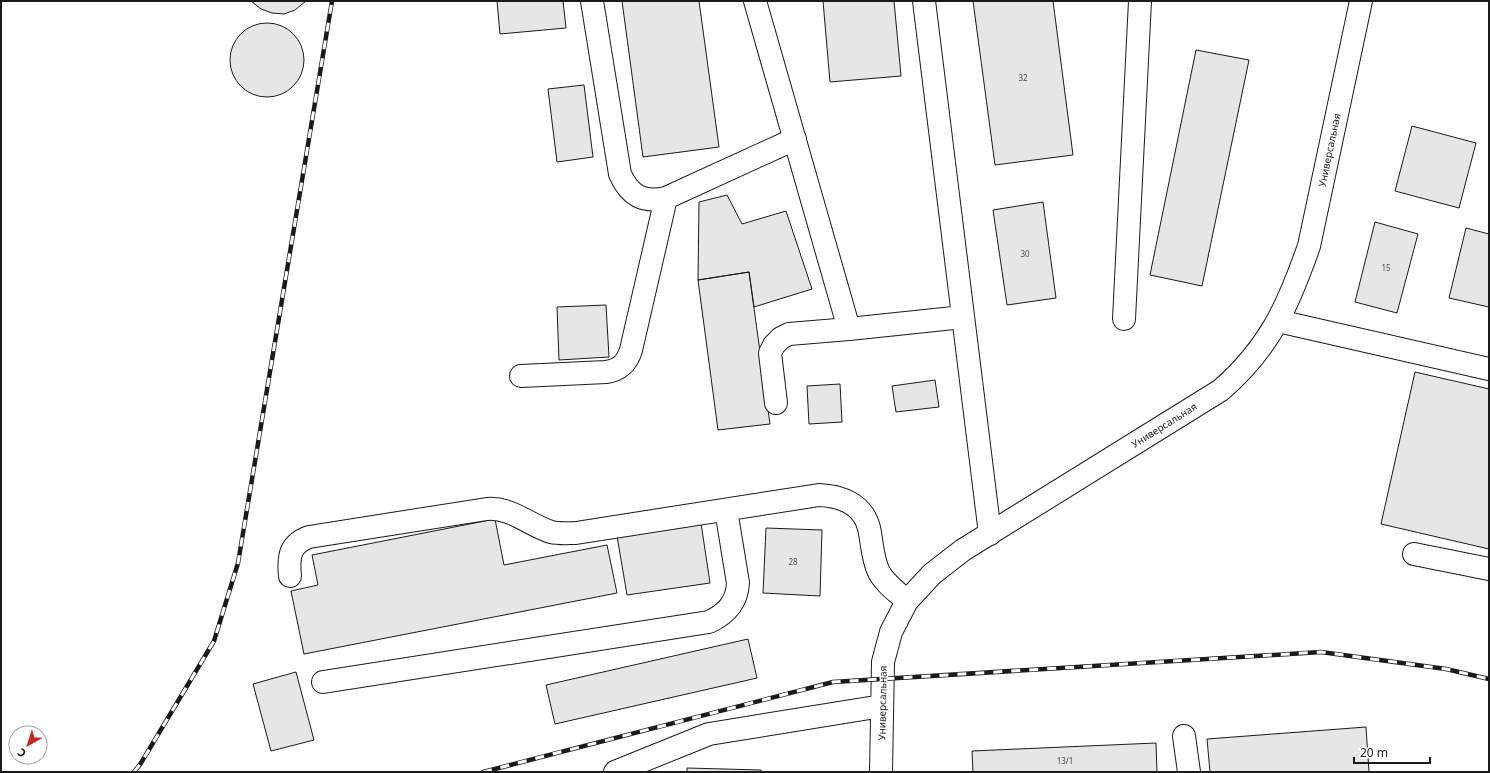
<svg xmlns="http://www.w3.org/2000/svg" width="1490" height="773" viewBox="0 0 1490 773" font-family="'Noto Sans',sans-serif">
  <style>
    .building { fill: #e6e6e6; stroke: #1a1a1a }
    .lines { fill: none; stroke-linecap: round; stroke-linejoin: round }
    .minor-casing { stroke: #1a1a1a; stroke-width: 24 }
    .minor { stroke: #fff; stroke-width: 22 }
    .rail-casing { stroke: #1a1a1a; stroke-width: 4.5 }
    .rail { stroke: #fff; stroke-width: 3; stroke-dasharray: 9; stroke-linecap: butt }
    .labels { text-anchor: middle; stroke-width: 3; stroke-linejoin: round; paint-order: stroke }
    .number-label { font-size: 8px; fill: #4d4d4d }
    .street-label { font-size: 10px; fill: #1a1a1a; stroke: #fff }
  </style>
  <rect width="100%" height="100%" fill="#fff"/>
  <path class="building" d="M 251,1 L 306,1 L 295,10 L 284,14 L 272,13 L 261,9 Z
    M 497,1 L 563,1 L 566,28 L 500,34 Z
    M 622,1 L 699,1 L 719,147 L 643,157 Z
    M 823,1 L 894,1 L 901,76 L 830,82 Z
    M 973,1 L 1053,1 L 1073,155 L 995,165 Z
    M230 60a37 37 0 1 1 74 0a37 37 0 1 1-74 0Z
    M 1196,50 L 1249,60 L 1202,286 L 1150,275 Z
    M 584,85 L 593,157 L 557,162 L 548,89 Z
    M 1412,126 L 1476,143 L 1459,208 L 1395,191 Z
    M 727,195 L 742,224 L 786,211 L 812,289 L 754,307 L 749,272 L 698,280 L 699,202 Z
    M 1043,202 L 1056,298 L 1007,305 L 993,210 Z
    M 1375,222 L 1418,234 L 1397,313 L 1355,302 Z
    M 1466,228 L 1489,234 L 1489,307 L 1449,298 Z
    M 749,272 L 770,424 L 718,430 L 698,280 Z
    M 606,305 L 609,357 L 559,360 L 557,307 Z
    M 1415,372 L 1489,389 L 1489,549 L 1381,524 Z
    M 935,380 L 939,407 L 896,412 L 892,386 Z
    M 840,384 L 842,422 L 809,424 L 807,386 Z
    M 495,519 L 504,565 L 607,545 L 617,593 L 304,654 L 291,591 L 318,585 L 312,555 Z
    M 701,523 L 710,583 L 627,595 L 617,536 Z
    M 766,528 L 822,530 L 820,596 L 763,593 Z
    M 748,639 L 757,678 L 555,724 L 546,685 Z
    M 296,672 L 314,740 L 271,751 L 253,684 Z
    M 1366,727 L 1369,772 L 1210,772 L 1207,739 Z
    M 1156,743 L 1157,772 L 973,772 L 972,751 Z
    M 687,768 L 761,770 L 761,772 L 687,772 Z"/>
  <g class="lines">
    <g class="minor-casing">
      <path id="minor" d="M 592,1 L 620,174 C 630,196 643,203 666,198
        M 755,1 L 849,329 L 963,317
        M 924,1 L 990,534
        M 1124,319 L 1140,1
        M 1278,321 L 1489,369
        M 521,376 L 606,372 C 620,370 627,363 631,350 L 666,198 L 795,139
        M 776,403 L 770,353 L 774,345 L 781,338 L 789,334 L 849,329
        M 1414,554 L 1489,569
        M 290,576 C 288,556 290,544 309,537 L 487,509 C 511,507 529,525 551,532 C 560,534 568,533 576,533 L 819,495 C 841,496 863,504 869,528 C 872,541 872,556 878,570 C 883,582 897,592 907,601
        M 323,682 L 709,622 C 726,614 737,603 738,583 L 726,510
        M 1184,736 L 1189,772
        M 615,772 L 709,734 L 882,706
        M 881,772 L 883,662 L 891,632 L 907,601 L 932,574 L 963,550 L 1221,390 C 1270,347 1288,306 1309,246 L 1361,1"/>
    </g>
    <use href="#minor" class="minor"/>
    <g class="rail-casing">
      <path id="rail" d="M 134,772 L 141,763 L 214,641 L 238,563 L 332,1
        M 483,772 L 833,682 L 1321,652 L 1446,669 L 1489,679"/>
    </g>
    <use href="#rail" class="rail"/>
  </g>
  <g class="labels">
    <g class="number-label">
      <text x="1023" y="81">32</text>
      <text x="1025" y="257">30</text>
      <text x="1386" y="271">15</text>
      <text x="793" y="565">28</text>
      <text x="1065" y="764">13/1</text>
    </g>
    <g class="street-label">
      <text transform="translate(1329 150) rotate(-78)" y="4">Универсальная</text>
      <text transform="translate(1164 425) rotate(-32)" y="4">Универсальная</text>
      <text transform="translate(882 703) rotate(-89)" y="4">Универсальная</text>
    </g>
  </g>
  <rect width="1490" height="773" fill="none" stroke="#1a1a1a" stroke-width="4"/>
  <g transform="translate(28 745) rotate(219)"><circle r="19" fill="#ffffff" stroke="#a3a3a3"/>
  <path d="M0-3L7 15L0 10L-7 15Z" fill="#c62828"/>
  <text y="-6" font-size="11" font-weight="bold" text-anchor="middle" fill="#1a1a1a">С</text>
  </g>
  <path d="M1354 757v6h76v-6" fill="none" stroke="#1a1a1a" stroke-width="2"/>
  <text x="1360" y="757" font-size="12" fill="#1a1a1a" stroke="#ffffff" stroke-width="3" paint-order="stroke">20 m</text>
</svg>
